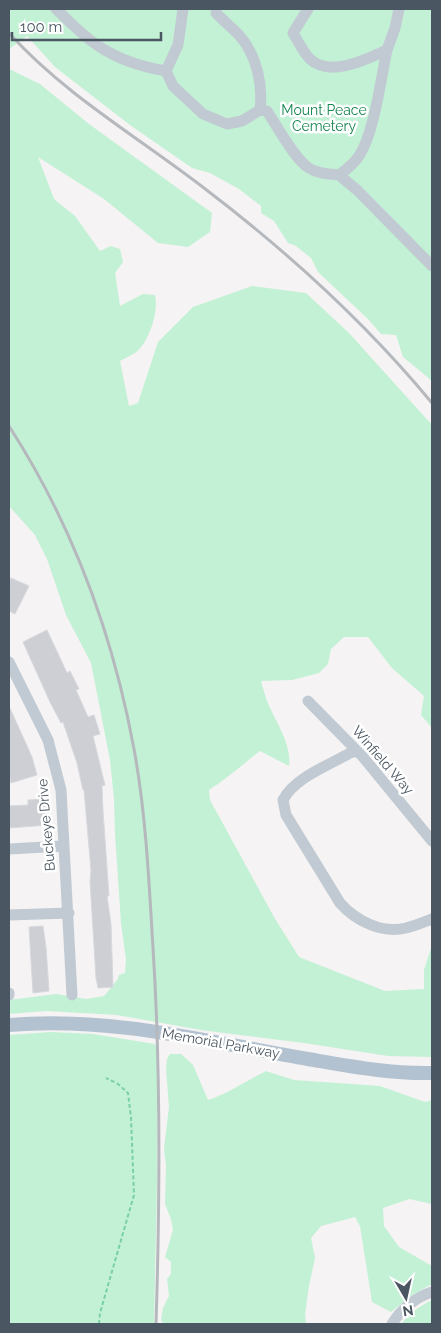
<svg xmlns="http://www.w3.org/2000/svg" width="441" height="1333" viewBox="0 0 441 1333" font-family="Raleway,sans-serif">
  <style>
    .green { fill: #c3f1d5 }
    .building { fill: #cdcfd5; stroke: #d7d9de }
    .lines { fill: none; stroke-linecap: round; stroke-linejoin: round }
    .path { stroke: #7ad0a6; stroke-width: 2; stroke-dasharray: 4 2.5; stroke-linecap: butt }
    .minor { stroke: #c1cad2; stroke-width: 11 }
    .major { stroke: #b3c2d1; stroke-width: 14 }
    .rail { stroke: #b5b8bd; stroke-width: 3 }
    .labels { text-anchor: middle; stroke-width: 5; stroke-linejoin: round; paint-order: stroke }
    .park-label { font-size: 14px; fill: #17864f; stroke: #fff }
    .street-label { font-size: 14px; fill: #4a5661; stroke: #fff }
  </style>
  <rect width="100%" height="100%" fill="#f5f3f3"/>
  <path class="green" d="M 9,9 L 432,9 L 432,381 L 403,357 L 396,335 L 381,334 L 369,320 L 318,272 L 311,258 L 296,246 L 288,243 L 274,221 L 261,213 L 261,206 L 239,189 L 210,173 L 192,168 L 130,125 L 55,67 L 27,36 L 9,49 Z
    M 9,69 L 40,84 L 89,124 L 212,213 L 210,232 L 188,247 L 158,243 L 104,199 L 38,157 L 54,199 L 75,216 L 100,251 L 111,246 L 120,249 L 123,262 L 115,273 L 120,306 L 143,294 L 155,295 C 159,311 149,343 135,353 C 131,356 125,358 120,361 L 129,406 L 138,403 L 158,342 L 193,307 L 252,286 L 306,293 L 349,333 L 432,425 L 432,728 L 421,715 L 424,696 L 392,668 L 368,637 L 344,637 L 331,649 L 328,664 L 319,673 L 292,680 L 261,681 C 263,688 265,695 267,701 C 275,721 292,744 289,766 L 260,751 C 243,764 228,778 209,790 L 210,800 L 274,917 L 299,957 L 385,991 L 424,989 L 424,970 L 432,945 L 432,1057 L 388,1056 L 304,1043 L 201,1030 L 117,1015 L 46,1011 L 9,1014 L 9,1000 L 56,994 L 86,999 L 104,996 L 118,979 L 119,975 L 125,973 L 126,959 L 121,923 L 115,834 L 114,799 L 110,760 L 91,663 L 66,615 L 47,559 L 35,535 L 9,506 Z
    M 51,1032 L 93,1034 L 155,1044 L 157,1049 L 157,1182 L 154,1324 L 9,1324 L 9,1035 Z
    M 170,1054 L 181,1054 L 193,1065 L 208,1100 C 229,1093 246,1081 266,1071 L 294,1080 L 380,1086 L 425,1102 L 432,1100 L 432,1204 L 409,1199 L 383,1208 L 384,1226 L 399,1247 L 432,1266 L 432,1284 L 412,1295 L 391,1312 L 372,1302 L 360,1226 L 355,1217 L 321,1226 L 311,1238 L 315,1258 L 309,1286 L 305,1314 L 306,1324 L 164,1324 L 161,1320 L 163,1308 L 169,1296 L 167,1279 L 171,1274 L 171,1262 L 165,1257 L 173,1230 L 171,1219 L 165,1204 L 166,1166 L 164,1148 L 169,1107 L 166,1069 L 167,1059 Z
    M 432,1300 L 432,1324 L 402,1324 C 407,1314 422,1305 432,1300 Z"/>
  <path class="building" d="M 11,578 L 29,586 L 15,614 L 9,611 L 9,583 Z
    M 47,630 L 67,673 L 70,671 L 79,689 L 76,690 L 88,717 L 94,715 L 100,734 L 93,736 L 105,785 L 102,786 L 103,811 L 109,896 L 107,896 L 111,924 L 113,987 L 98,988 L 96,978 L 90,881 L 91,870 L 84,790 L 83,790 L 77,763 L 63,722 L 61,723 L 50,702 L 23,642 Z
    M 9,706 L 32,757 L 37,775 L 11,783 L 9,774 Z
    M 47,799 L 48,825 L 9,828 L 9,806 L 28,805 L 28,800 Z
    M 43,926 L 46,947 L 49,991 L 33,993 L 29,927 Z"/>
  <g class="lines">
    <path class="path" d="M 99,1324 L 100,1313 L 134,1195 L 131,1118 L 128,1093 L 118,1084 L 106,1078"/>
    <path class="minor" d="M 56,9 C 69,21 82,35 97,45 C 117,59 142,67 166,71 L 178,45 L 183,9
      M 387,50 L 395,28 L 399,9
      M 166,71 L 173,86 L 203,114 L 227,124 L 242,121 L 260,110 C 263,85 257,55 239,35 C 232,28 224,21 216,13
      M 260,110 L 267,111 C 276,125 296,161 309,168 C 318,174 329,174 339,175 C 347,169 354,164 359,156 C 374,134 381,78 387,50 C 367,59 330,78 310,59 C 303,52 298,41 293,33 L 308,9
      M 339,175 L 357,190 L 432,266
      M 9,662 L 48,740 L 61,790 L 72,995
      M 308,701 L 363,757 L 432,841
      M 357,751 L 350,753 C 329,765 294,778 283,800 L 286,815 L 340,903 C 356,921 382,934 406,928 C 415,926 424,922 432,919
      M 9,849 L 63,846
      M 9,915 L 69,913
      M 9,993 L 9,995
      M 392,1324 C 401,1309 416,1297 432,1292"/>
    <path class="major" d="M 9,1025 C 110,1016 209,1042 308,1059 C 349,1066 390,1074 432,1073"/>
    <path class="rail" d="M 9,33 C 65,95 138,137 204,188 C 288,252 365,322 432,403
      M 9,426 C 72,524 113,635 134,749 C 146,814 149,882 153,948 C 161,1073 160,1199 156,1324"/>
  </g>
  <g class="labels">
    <g class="park-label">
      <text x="324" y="115">Mount Peace<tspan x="324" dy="16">Cemetery</tspan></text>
    </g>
    <g class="street-label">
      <text transform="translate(383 760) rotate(49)" y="5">Winfield Way</text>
      <text transform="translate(46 825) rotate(-95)" y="5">Buckeye Drive</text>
      <text transform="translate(221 1043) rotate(10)" y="5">Memorial Parkway</text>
    </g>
  </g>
  <rect width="441" height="1333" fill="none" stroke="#4a5661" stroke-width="20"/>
  <g transform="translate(406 1298) rotate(171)" stroke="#ffffff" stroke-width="4" paint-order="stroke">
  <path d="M0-4L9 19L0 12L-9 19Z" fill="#4a5661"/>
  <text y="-8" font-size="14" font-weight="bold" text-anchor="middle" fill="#4a5661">N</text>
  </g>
  <path d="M12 32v8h149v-8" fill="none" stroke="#4a5661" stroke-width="2.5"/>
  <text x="20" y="32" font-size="15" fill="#4a5661" stroke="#ffffff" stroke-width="4" paint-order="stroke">100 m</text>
</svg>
